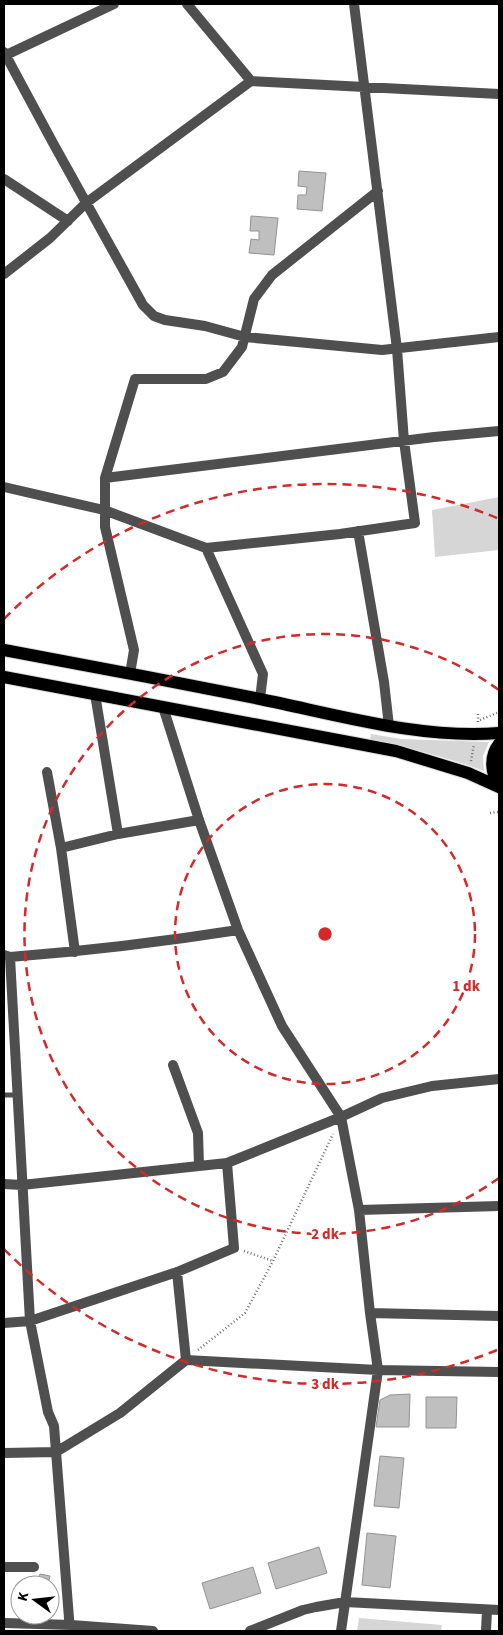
<svg xmlns="http://www.w3.org/2000/svg" width="503" height="1635" viewBox="0 0 503 1635" font-family="'Source Sans 3',sans-serif">
  <style>
    .green { fill: #d6d6d6 }
    .building { fill: #bfbfbf; stroke: #939393 }
    .lines { fill: none; stroke-linecap: round; stroke-linejoin: round }
    .primary-casing { stroke: #dbdbdb; stroke-width: 14 }
    .path { stroke: #717171; stroke-width: 2.5; stroke-dasharray: 1 2.5; stroke-linecap: butt }
    .lane { stroke: #4f4f4f; stroke-width: 5 }
    .street { stroke: #4f4f4f; stroke-width: 10 }
    .primary { stroke: #000; stroke-width: 12 }
    .ring { fill: none; stroke: #d62828; stroke-width: 2.5; stroke-dasharray: 9 6 }
    .centre { fill: #d62828; stroke: #fff; stroke-width: 2.5 }
    .ring-label { font-size: 15px; text-anchor: middle; font-weight: bold; fill: #d62828; stroke: #fff; stroke-width: 4.5; stroke-linejoin: round; paint-order: stroke }
  </style>
  <rect width="100%" height="100%" fill="#fff"/>
  <path class="green" d="M 499,497 L 499,550 L 435,557 L 432,510 Z
    M 371,734 L 401,739 L 489,742 L 483,756 L 484,771 C 446,757 408,747 370,740 Z
    M 359,1618 L 442,1625 L 441,1631 L 357,1631 Z"/>
  <path class="building" d="M 299,171 L 326,173 L 322,211 L 297,209 L 298,195 L 306,195 L 307,187 L 298,186 Z
    M 251,216 L 278,218 L 274,255 L 249,253 L 251,239 L 259,240 L 259,231 L 250,231 Z
    M 410,1394 L 409,1427 L 376,1427 L 380,1400 L 390,1395 Z
    M 426,1397 L 457,1397 L 456,1428 L 426,1428 Z
    M 380,1456 L 404,1458 L 399,1508 L 374,1506 Z
    M 367,1533 L 396,1536 L 390,1588 L 362,1585 Z
    M 319,1547 L 327,1573 L 276,1589 L 268,1563 Z
    M 253,1567 L 261,1593 L 210,1609 L 202,1583 Z
    M 40,1574 L 50,1576 L 48,1585 L 37,1585 Z"/>
  <g class="lines">
    <g class="primary-casing">
      <path id="primary" d="M 4,650 C 89,666 175,682 260,699 C 339,715 419,739 499,733
        M 4,677 L 396,751 L 468,773 L 499,787
        M 499,744 C 489,757 491,773 499,786"/>
    </g>
    <path class="path" d="M 480,720 L 499,712
      M 478,722 L 478,713
      M 471,761 L 474,744
      M 490,813 L 499,812
      M 244,1251 L 273,1261
      M 198,1350 L 245,1313 L 273,1261 L 333,1134"/>
    <path class="lane" d="M 4,1095 L 17,1095"/>
    <path class="street" d="M 187,4 L 251,81 L 499,94
      M 4,52 L 53,143 L 143,305 L 154,316 L 165,320 L 205,326 L 245,337 L 382,350 L 499,337
      M 4,56 L 114,4
      M 4,179 L 68,221
      M 4,274 L 50,238 L 86,203 L 251,81
      M 105,478 L 434,437 L 499,431
      M 4,487 L 104,510 L 206,548
      M 358,531 L 384,682 L 389,726
      M 130,674 L 134,650 L 105,527 L 105,478 L 135,379 L 206,379 L 223,372 L 242,347 L 254,299 L 272,275 L 378,191
      M 95,694 L 118,834
      M 260,699 L 263,674 L 206,548 L 340,534 L 415,523 L 404,441 L 397,349 L 354,4
      M 163,707 L 199,820 L 238,930 L 282,1026 L 341,1117 L 359,1210 L 370,1313 L 378,1370 L 341,1631
      M 47,772 L 61,848 L 75,952
      M 61,848 L 118,834 L 199,820
      M 4,955 L 10,957 C 86,951 162,942 238,930
      M 10,957 L 30,1321 L 48,1412 L 54,1426 L 70,1631
      M 173,1065 L 198,1133 L 199,1166
      M 4,1184 L 22,1185 L 227,1163 L 341,1117 L 382,1098 L 432,1086 L 499,1079
      M 359,1210 L 499,1206
      M 177,1272 L 186,1360 L 378,1370 L 499,1372
      M 370,1313 L 499,1316
      M 4,1323 L 30,1321 L 177,1272 L 234,1248 L 227,1163
      M 4,1453 L 56,1452 L 120,1413 L 186,1360
      M 4,1567 L 34,1567
      M 4,1623 L 71,1625 L 153,1631
      M 250,1631 L 303,1610 L 316,1607 L 345,1602 L 499,1610
      M 486,1631 L 487,1610"/>
    <use href="#primary" class="primary"/>
  </g>
  <g class="ring">
    <circle cx="325" cy="934" r="150"/>
    <path d="M499 1178A300 300 0 1 1 499 690"/>
    <path d="M497 1350A450 450 0 0 1 4 1249M4 619A450 450 0 0 1 497 518"/>
  </g>
  <circle cx="325" cy="934" r="8" class="centre"/>
  <g class="ring-label">
    <text x="466" y="991">1 dk</text>
    <text x="325" y="1239">2 dk</text>
    <text x="325" y="1389">3 dk</text>
  </g>
  <rect width="503" height="1635" fill="none" stroke="#000000" stroke-width="10"/>
  <g transform="translate(35 1600) rotate(285)"><circle r="24" fill="#ffffff" stroke="#999999"/>
  <path d="M0-4L9 19L0 12L-9 19Z" fill="#000000"/>
  <text y="-8" font-size="14" font-weight="bold" text-anchor="middle" fill="#000000">K</text>
  </g>
</svg>
